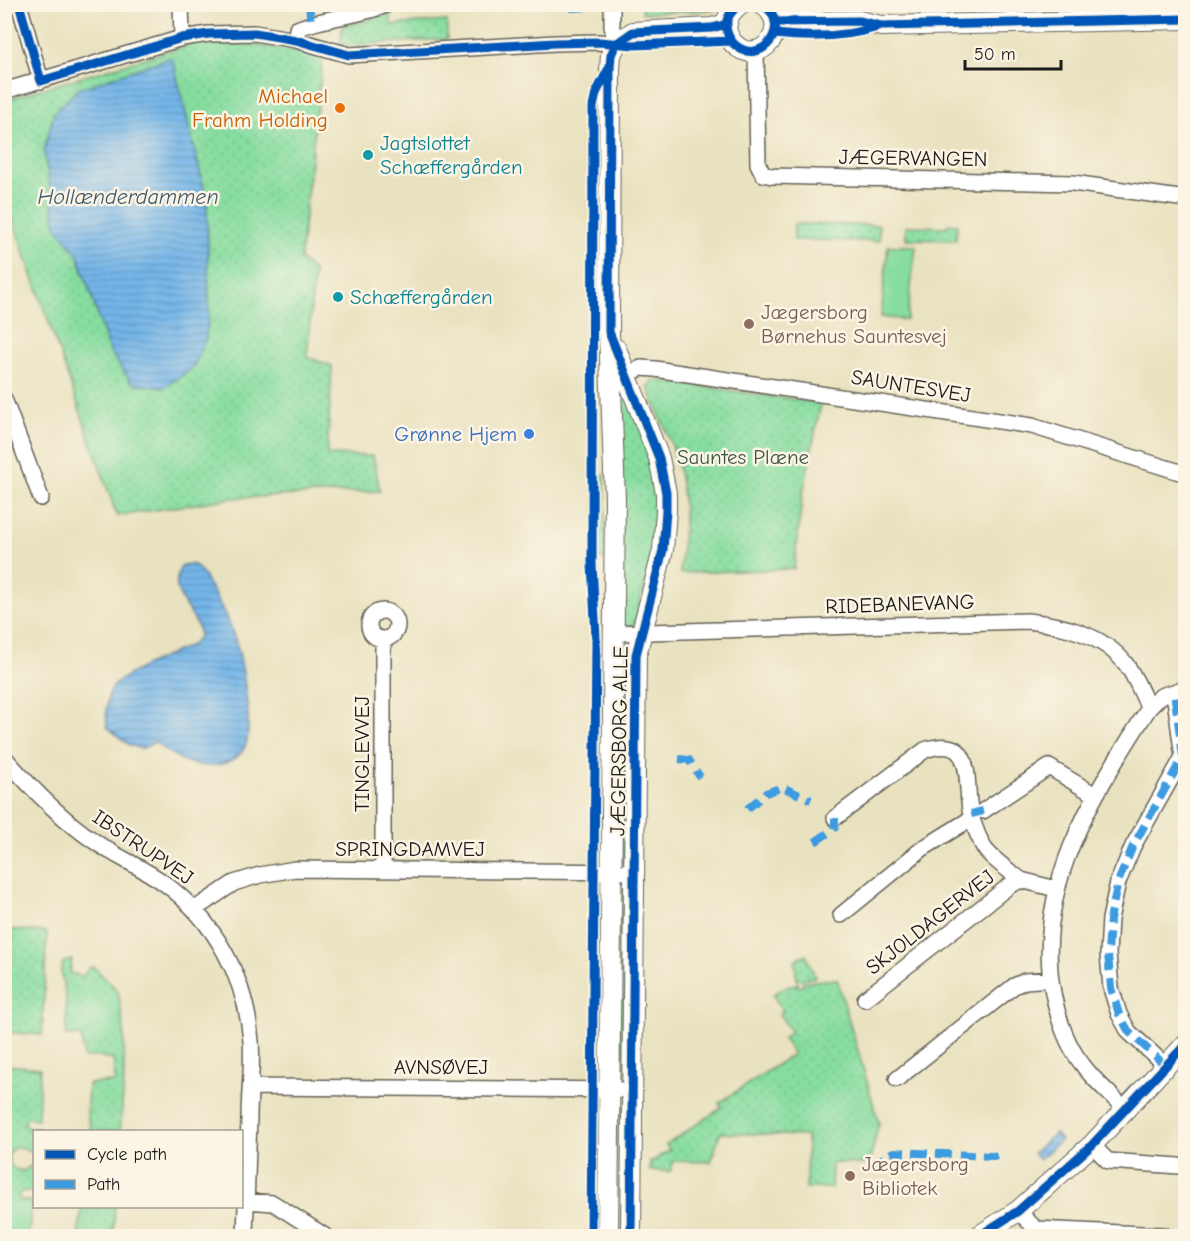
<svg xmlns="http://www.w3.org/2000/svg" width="1190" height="1241" viewBox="0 0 1190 1241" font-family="'Comic Neue',sans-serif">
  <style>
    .grass { fill: url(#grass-dots); stroke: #527c5e; stroke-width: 1.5; fill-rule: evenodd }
    .garden { fill: #87dda0; stroke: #527c5e; stroke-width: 1.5 }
    .water { fill: url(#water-rules); stroke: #486982; stroke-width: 1.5 }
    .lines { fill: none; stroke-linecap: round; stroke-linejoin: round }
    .minor-casing { stroke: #646155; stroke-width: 18 }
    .tertiary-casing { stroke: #646155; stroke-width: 22 }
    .minor { stroke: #fff; stroke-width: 15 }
    .tertiary { stroke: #fff; stroke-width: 20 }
    .quiet { stroke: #3c9bdf; stroke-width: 8; stroke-dasharray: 15 8; stroke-linecap: butt }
    .cycleway-casing { stroke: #fcf5e5; stroke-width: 13 }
    .cycleway { stroke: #0057b8; stroke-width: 9 }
    .food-dot { fill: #e8710a; stroke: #fcf5e5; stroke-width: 2 }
    .culture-dot { fill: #0f9aa8; stroke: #fcf5e5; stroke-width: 2 }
    .education-dot { fill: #8d6e63; stroke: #fcf5e5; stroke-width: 2 }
    .shop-dot { fill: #3f7fe0; stroke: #fcf5e5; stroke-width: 2 }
    .labels { text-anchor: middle; stroke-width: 5; stroke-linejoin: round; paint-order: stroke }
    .food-label { font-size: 21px; fill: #c56008; stroke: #fcf5e5; text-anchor: end }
    .culture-label { font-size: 21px; fill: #0d838f; stroke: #fcf5e5; text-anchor: start }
    .street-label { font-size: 21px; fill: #1c1c1c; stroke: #fcf5e5 }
    .education-label { font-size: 21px; fill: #785e54; stroke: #fcf5e5; text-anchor: start }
    .shop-label { font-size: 21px; fill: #366cbe; stroke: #fcf5e5; text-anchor: end }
    .park-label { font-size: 21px; fill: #3c5644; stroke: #fcf5e5 }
    .water-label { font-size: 22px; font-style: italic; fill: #3f5a6e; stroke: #fcf5e5 }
  </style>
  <defs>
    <pattern id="grass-dots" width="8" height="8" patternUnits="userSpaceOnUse" patternTransform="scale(1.5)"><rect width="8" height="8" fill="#87dda0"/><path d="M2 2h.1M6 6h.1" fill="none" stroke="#74bd89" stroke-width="1.8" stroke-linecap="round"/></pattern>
    <pattern id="water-rules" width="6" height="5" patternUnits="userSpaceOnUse" patternTransform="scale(1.5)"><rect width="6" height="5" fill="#74b6e9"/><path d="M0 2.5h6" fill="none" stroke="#5e93bc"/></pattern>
  </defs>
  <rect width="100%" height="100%" fill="#fcf5e5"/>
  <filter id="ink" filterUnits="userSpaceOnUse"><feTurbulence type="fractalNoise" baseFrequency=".0167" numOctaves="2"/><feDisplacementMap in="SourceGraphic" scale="12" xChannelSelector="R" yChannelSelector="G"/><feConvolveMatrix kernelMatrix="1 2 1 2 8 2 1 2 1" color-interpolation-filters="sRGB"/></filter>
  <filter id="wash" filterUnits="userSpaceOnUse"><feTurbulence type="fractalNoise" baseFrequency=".008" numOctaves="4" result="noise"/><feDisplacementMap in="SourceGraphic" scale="24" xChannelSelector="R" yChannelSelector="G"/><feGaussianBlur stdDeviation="1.35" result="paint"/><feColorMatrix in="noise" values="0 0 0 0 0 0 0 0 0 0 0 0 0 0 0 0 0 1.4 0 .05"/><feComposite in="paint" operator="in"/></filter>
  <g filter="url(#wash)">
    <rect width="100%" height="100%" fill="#e9e2c0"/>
    <path class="grass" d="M 642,5 L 642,4 L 722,5 L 716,10 L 642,13 Z
      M 390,10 L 391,25 L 447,21 L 447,39 L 341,46 L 342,26 L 369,20 Z
      M 199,42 L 256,45 L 323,55 L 300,259 L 314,272 L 307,357 L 332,366 L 327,455 L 373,456 L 380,491 L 233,498 L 117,516 L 5,198 L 4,100 ZM 172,57 L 207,201 L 209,316 L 110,352 L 78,255 Z
      M 794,224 L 879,225 L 879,241 L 794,240 Z
      M 948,224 L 957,224 L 956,240 L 906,239 L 906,226 L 947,227 Z
      M 653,380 L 821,403 L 802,498 L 794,569 L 680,573 L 684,519 L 683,497 L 679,472 L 673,448 L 648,387 Z
      M 621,386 L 649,443 L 661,526 L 634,625 L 620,626 Z
      M 595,474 L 603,476 L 605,474 L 605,560 L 599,558 L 595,560 Z
      M 623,640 L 631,642 L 629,862 L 621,864 Z
      M 620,879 L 626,880 L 624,1082 L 619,1082 Z
      M 4,929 L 47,932 L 42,1035 L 5,1032 Z
      M 806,955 L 815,977 L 797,980 L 795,962 L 799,957 Z
      M 72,960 L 70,973 L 83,977 L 88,968 L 94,967 L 118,991 L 124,1032 L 124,1079 L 120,1131 L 91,1131 L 87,1114 L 88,1084 L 115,1082 L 113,1059 L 104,1059 L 101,1056 L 84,1058 L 81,1036 L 66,1036 L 66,999 L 61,972 L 63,962 Z
      M 837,979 L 879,1123 L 869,1164 L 832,1163 L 831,1188 L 806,1188 L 807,1136 L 720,1133 L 711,1162 L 673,1161 L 671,1171 L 650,1171 L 650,1161 L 653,1161 L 670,1150 L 666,1145 L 721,1108 L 719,1103 L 793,1054 L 783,1038 L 791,1032 L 779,1014 L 783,1011 L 773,995 L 781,989 L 798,983 L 799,987 L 803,986 L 803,982 Z
      M 5,1065 L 40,1068 L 38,1119 L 27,1118 L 24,1123 L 29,1129 L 38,1127 L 37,1131 L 34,1132 L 34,1154 L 32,1154 C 16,1137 0,1155 14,1169 L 24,1171 L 30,1166 L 34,1166 L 33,1192 L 22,1191 L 18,1196 L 21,1201 L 31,1201 L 29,1236 L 5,1236 Z
      M 620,1098 L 623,1098 L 627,1236 L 613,1236 L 616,1100 Z
      M 82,1207 L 115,1207 L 113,1236 L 78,1236 Z"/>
    <path class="garden" d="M 888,246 L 916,246 L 907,320 L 881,317 Z"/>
    <path class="water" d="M 172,57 L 207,201 L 209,316 L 205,341 L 193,368 L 163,388 L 132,383 L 110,352 L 78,255 L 56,226 L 44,151 L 54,113 L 78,89 Z
      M 189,564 L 195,565 L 202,573 C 215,594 227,616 235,639 C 242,659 253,725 246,744 C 242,755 232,761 222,764 C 196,771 174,758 155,742 L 141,749 L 128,744 L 107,727 C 106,714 105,702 111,690 C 119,674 175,653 193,644 L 199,637 C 201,614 163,596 182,565 Z
      M 1055,1133 L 1061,1140 L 1039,1160 L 1033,1153 Z"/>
  </g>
  <g filter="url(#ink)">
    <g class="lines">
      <g class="minor-casing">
        <path id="minor" d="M 19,4 L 41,81
          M 181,4 L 182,38
          M 1146,4 L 1147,19
          M 296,40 L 297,29 C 326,16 359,17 388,4
          M 756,51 L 758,164 L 763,174 L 772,176 L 1073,183 L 1186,199
          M 4,91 L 182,38 L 209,34 L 255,33 L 296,40 L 349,55 L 555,43 L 599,42 L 616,44 L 612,26 L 612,4
          M 626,375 L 641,368 L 655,369 L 1032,426 L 1186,474
          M 4,399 L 41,498
          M369 625a14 14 0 1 1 28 0a14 14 0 1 1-28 0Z
          M 614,633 L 1028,621 C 1062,625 1102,634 1125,663 C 1135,675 1141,693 1149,708
          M 4,757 C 31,788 60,818 94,841 C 116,857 142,867 164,883 C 215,920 246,978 251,1041 C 253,1066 249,1093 249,1118 C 248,1158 246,1197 245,1236
          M 983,811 L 1049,767 L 1095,795
          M 835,818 L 925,750 C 971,735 966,772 969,802 C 970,817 977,834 983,846 C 989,857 1011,872 1021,880
          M 383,869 L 383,639
          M 195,909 L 234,883 L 260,875 L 295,869 L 634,872
          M 841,915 L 922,849 L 972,818
          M 865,999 L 1009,886 L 1021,880 L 1056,889
          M 1166,1066 L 1129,1032 L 1119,1014 L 1111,988 L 1108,954 L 1110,919 L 1118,882 L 1133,846 L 1183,757 L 1174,692
          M 897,1079 L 1014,986 L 1025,981 L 1051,979
          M 250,1087 L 632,1090
          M 1126,1110 C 1112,1095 1094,1081 1082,1064 C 1066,1044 1058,1018 1053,993 C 1033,886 1094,794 1149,708 L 1161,696 L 1186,688
          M 1092,1145 L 1108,1161 L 1179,1166
          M 246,1201 L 273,1203 L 325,1236
          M 1018,1211 L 1036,1229 L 1164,1235"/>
      </g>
      <g class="tertiary-casing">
        <path id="tertiary" d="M 740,4 C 732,10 726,17 726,27 C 727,34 730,40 734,44 C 760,69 795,25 762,4
          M 775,22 L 859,21 L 881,26 L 1186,19
          M 616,44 L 633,32 L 712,28 L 727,24
          M 616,349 L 659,458 L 666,493 L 666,511 L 663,550 L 636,655 L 631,1236
          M 608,1236 L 615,499 L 609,332 L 610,68 L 611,55 L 616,44
          M 979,1236 L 1018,1211 L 1092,1145 L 1186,1044"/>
      </g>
      <use href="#minor" class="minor"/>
      <use href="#tertiary" class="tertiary"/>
      <path class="quiet" d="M 309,4 L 311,23
        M 570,8 L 589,7
        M 679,759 L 689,760 L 700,777
        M 747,809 L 766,793 L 782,787 L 811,800
        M 971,814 L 983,811
        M 815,842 L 835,828 L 835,818
        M 1166,1066 L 1129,1032 L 1119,1014 L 1111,988 L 1108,954 L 1110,919 L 1118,882 L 1133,846 L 1183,757 L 1174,692
        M 871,1166 L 893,1152 L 994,1156 L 1003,1153"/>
      <g class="cycleway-casing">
        <path id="cycleway" d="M 19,4 L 41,81 L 182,38 L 209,34 L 255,33 L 296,40 L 349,55 L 555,43 L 599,42 L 634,45 L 731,41
          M 740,4 C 732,10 726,17 726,27 C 727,34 730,40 734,44 C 760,69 795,25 762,4
          M 775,22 L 859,21 L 881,26 L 1186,19
          M 775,34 C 809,38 848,37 881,26
          M 616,44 L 611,55 L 610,68 L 609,332 L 659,458 L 666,493 L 666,511 L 663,550 L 636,655 L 631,1236
          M 616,44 L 633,32 L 712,28 L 727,24
          M 591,1236 L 596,638 L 592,564 L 593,107 L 596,93 L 608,70
          M 979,1236 L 1018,1211 L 1092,1145 L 1186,1044"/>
      </g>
      <use href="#cycleway" class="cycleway"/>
    </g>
  </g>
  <circle class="food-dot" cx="340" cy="108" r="6"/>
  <g class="culture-dot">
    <circle cx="368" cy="155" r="6"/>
    <circle cx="338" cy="297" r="6"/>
  </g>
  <g class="education-dot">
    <circle cx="749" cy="324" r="6"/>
    <circle cx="850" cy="1176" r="6"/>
  </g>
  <circle class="shop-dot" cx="529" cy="434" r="6"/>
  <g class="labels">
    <g class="food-label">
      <text x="328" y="103">Michael<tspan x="328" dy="24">Frahm Holding</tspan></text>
    </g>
    <g class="culture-label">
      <text x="380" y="150">Jagtslottet<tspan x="380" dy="24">Schæffergården</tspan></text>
      <text x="350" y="304">Schæffergården</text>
    </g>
    <g class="street-label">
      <text transform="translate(913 158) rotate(1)" y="7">JÆGERVANGEN</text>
      <text transform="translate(911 386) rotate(9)" y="7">SAUNTESVEJ</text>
      <text transform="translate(900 604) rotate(-2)" y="7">RIDEBANEVANG</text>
      <text transform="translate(619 741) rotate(-89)" y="7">JÆGERSBORG ALLE</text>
      <text transform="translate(362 754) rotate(-90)" y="7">TINGLEVVEJ</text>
      <text transform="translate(143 847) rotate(34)" y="7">IBSTRUPVEJ</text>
      <text x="410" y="856">SPRINGDAMVEJ</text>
      <text transform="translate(930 922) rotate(-38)" y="7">SKJOLDAGERVEJ</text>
      <text x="441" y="1074">AVNSØVEJ</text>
    </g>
    <g class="education-label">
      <text x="761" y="319">Jægersborg<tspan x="761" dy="24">Børnehus Sauntesvej</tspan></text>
      <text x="862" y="1171">Jægersborg<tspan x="862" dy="24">Bibliotek</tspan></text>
    </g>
    <g class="shop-label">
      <text x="517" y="441">Grønne Hjem</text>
    </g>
    <g class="park-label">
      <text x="743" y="464">Sauntes Plæne</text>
    </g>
    <g class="water-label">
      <text x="128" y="204">Hollænderdammen</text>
    </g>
  </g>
  <rect width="1190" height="1241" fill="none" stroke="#fcf5e5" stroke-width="24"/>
  <rect x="33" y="1130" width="210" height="78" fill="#fcf5e5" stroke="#a29e95" stroke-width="1.5"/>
  <rect x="45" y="1150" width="30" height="9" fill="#0057b8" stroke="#a29e95" stroke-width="1.5"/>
  <text x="87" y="1160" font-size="18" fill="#1c1c1c">Cycle path</text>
  <rect x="45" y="1180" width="30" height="9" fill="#3c9bdf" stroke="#a29e95" stroke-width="1.5"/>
  <text x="87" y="1190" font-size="18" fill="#1c1c1c">Path</text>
  <path d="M965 60v9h96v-9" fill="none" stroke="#1c1c1c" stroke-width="3"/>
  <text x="974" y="60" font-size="18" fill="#1c1c1c" stroke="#fcf5e5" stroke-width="4.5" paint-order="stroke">50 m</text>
</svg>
